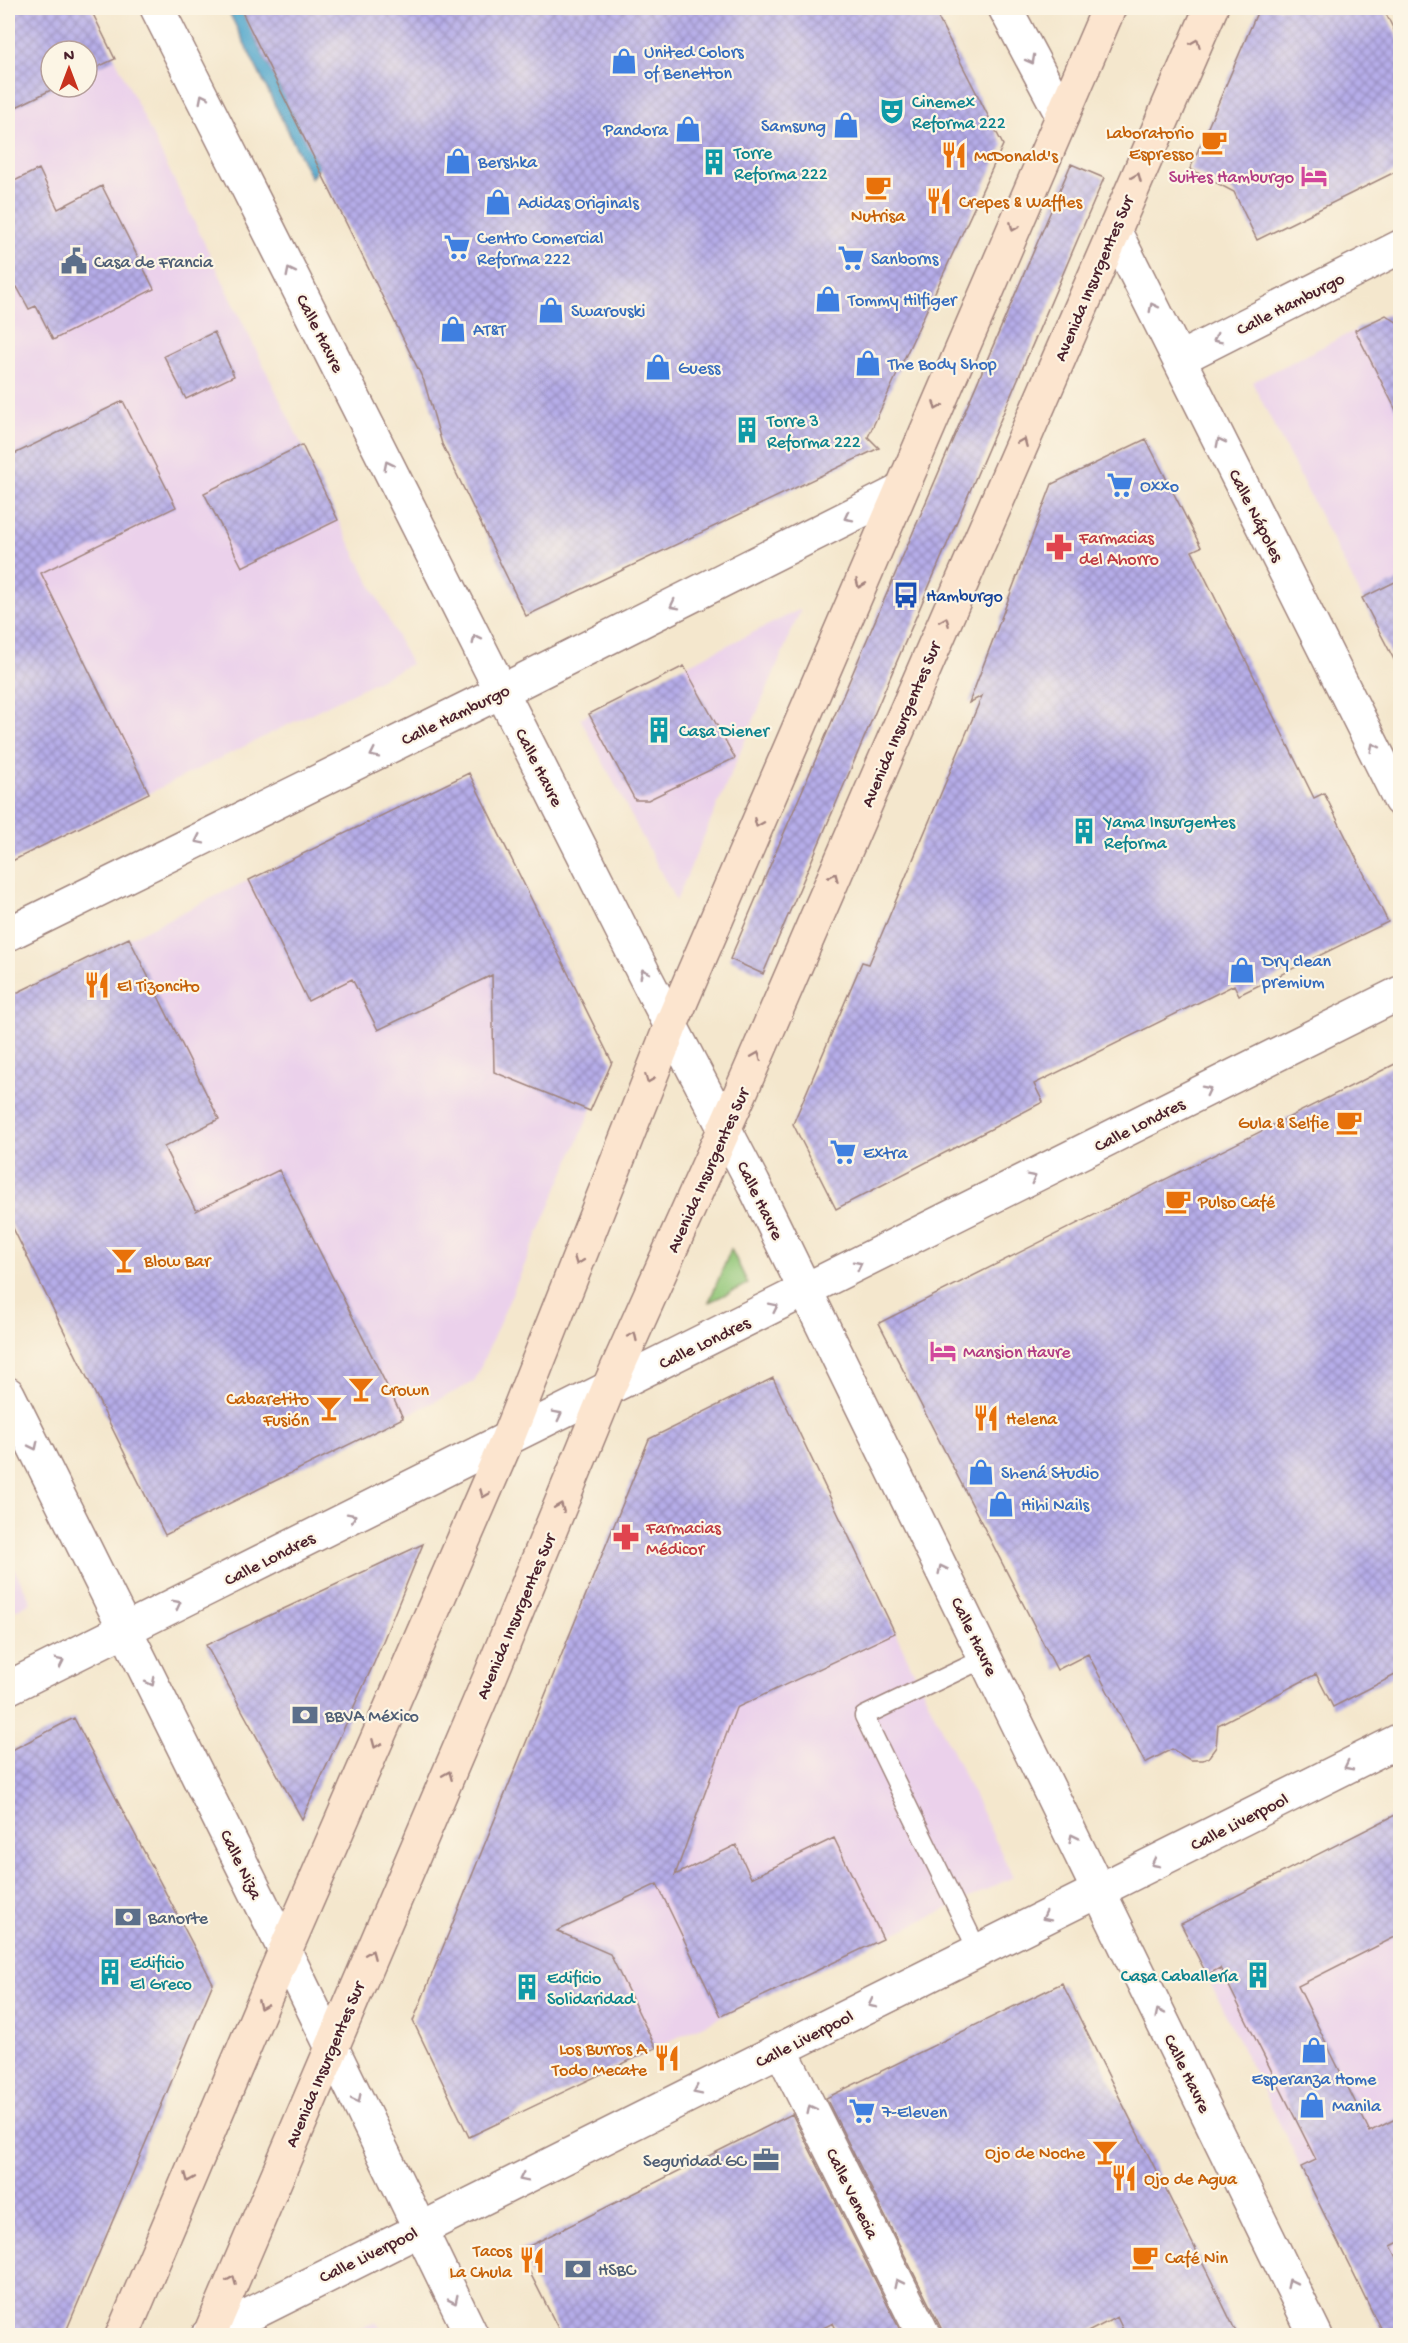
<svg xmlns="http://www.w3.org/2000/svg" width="1408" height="2343" viewBox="0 0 1408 2343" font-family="'Gochi Hand',sans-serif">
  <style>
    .built { fill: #ebd1eb; fill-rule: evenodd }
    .green { fill: #93c779; stroke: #6e7352; stroke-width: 1.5 }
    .water { fill: #4fa6cc; stroke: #4c627c; stroke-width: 1.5 }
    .building { fill: url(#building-cross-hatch) }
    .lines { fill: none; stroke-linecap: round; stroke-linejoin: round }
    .service-casing { stroke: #9f837c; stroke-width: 21 }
    .minor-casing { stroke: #9f837c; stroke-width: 36 }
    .tertiary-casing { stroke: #9f837c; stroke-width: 36 }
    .secondary-casing { stroke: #9f837c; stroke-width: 36 }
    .service { stroke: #fff; stroke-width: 18 }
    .minor { stroke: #fff; stroke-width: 33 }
    .tertiary { stroke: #fff; stroke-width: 33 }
    .secondary { stroke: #fce5cf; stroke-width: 33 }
    .oneway { stroke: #a3827d }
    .oneway2 { stroke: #ae9aa0 }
    .labels { text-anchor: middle; stroke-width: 4.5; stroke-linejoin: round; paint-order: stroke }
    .shop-label { font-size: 18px; fill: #366cbe; stroke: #fcf5e5; text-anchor: start }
    .culture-label { font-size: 18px; fill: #0d838f; stroke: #fcf5e5; text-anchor: start }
    .food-label { font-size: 18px; fill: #c56008; stroke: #fcf5e5; text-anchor: start }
    .hotel-label { font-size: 18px; fill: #b23c85; stroke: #fcf5e5; text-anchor: end }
    .service-label { font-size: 18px; fill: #4e5e75; stroke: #fcf5e5; text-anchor: start }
    .street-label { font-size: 18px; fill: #4a1f2b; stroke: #fcf5e5 }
    .health-label { font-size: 18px; fill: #be3a42; stroke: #fcf5e5; text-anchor: start }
    .transit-label { font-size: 18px; fill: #164399; stroke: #fcf5e5; text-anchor: start }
  </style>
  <defs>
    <pattern id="building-cross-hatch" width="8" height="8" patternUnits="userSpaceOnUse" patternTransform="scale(1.5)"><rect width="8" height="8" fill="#b6ade9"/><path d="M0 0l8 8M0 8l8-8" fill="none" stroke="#968cbd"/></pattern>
  </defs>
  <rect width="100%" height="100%" fill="#fcf5e5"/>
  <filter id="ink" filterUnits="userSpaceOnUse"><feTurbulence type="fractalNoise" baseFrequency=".0167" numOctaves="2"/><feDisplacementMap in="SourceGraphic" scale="12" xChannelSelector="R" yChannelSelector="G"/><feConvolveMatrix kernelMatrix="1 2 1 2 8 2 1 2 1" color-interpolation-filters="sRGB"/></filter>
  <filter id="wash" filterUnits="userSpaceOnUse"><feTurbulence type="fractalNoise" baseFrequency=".008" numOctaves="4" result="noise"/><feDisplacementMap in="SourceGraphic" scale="24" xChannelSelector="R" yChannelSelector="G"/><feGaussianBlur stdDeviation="1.35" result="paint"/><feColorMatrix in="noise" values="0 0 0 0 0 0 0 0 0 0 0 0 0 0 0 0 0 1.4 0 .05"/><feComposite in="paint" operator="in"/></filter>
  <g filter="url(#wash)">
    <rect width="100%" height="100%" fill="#f4e7cd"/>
    <path class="built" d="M 8,8 L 91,8 L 338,520 L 411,664 L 8,863 ZM 51,51 L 87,51 L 87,87 L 51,87 Z
      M 1400,308 L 1400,673 L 1252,382 Z
      M 801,609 L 733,769 L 676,901 L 580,718 Z
      M 469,773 L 612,1062 L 474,1382 L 165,1535 L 8,1218 L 8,997 Z
      M 773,1379 L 1013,1877 L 469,2137 L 413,2021 L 649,1439 Z
      M 8,1556 L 31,1602 L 8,1614 Z
      M 1400,1812 L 1400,2335 L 1384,2335 L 1181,1924 Z
      M 376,2321 L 384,2335 L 347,2335 Z"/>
    <path class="green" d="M 731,1249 L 748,1284 L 709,1302 Z"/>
    <path class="water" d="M 227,8 L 240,8 L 319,167 L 311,178 Z"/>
    <g id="blocks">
      <path class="building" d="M 8,8 L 90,8 L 115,59 L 87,72 L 87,51 L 51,51 L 51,87 L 57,87 L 8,111 Z
        M 240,8 L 933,8 L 1003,145 L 868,437 L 879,448 L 526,616 L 442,444 L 424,381 Z
        M 1259,8 L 1383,8 L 1401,44 L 1401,169 L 1257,240 L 1234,192 L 1190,169 Z
        M 1071,164 L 1104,178 L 763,974 L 730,959 Z
        M 39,169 L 58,209 L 102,186 L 154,289 L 53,340 L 36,306 L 29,309 L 17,287 L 8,292 L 8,184 Z
        M 1386,315 L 1401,325 L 1401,420 L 1355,330 Z
        M 214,332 L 234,376 L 186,399 L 164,356 Z
        M 123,401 L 176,507 L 41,573 L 149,793 L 8,863 L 8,457 Z
        M 1146,439 L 1201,547 L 1192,551 L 1314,798 L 1324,793 L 1388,922 L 1239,995 L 1234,985 L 1034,1084 L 1043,1102 L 836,1209 L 793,1124 L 862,962 L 869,964 L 982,696 L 969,703 L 1052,484 Z
        M 302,445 L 338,520 L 242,567 L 204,493 Z
        M 1401,579 L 1401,673 L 1362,598 Z
        M 684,666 L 735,758 L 648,800 L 635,800 L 589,714 Z
        M 469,773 L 612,1062 L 590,1111 L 494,1072 L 492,975 L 378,1030 L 352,979 L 308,1001 L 249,880 Z
        M 129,938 L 219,1119 L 164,1147 L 196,1211 L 279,1170 L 403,1418 L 165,1535 L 8,1218 L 8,997 Z
        M 1401,1061 L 1401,1672 L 1333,1707 L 1316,1674 L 1218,1725 L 1216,1747 L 1208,1758 L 1203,1760 L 1190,1760 L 1172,1749 L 1145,1763 L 1088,1654 L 1057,1670 L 879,1323 Z
        M 773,1378 L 895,1633 L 736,1708 L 675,1875 L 736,1845 L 751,1878 L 834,1838 L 883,1939 L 721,2016 L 657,1884 L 557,1931 L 610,1954 L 656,2048 L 469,2137 L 413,2021 L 649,1439 Z
        M 423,1544 L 374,1663 L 302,1819 L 206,1645 Z
        M 74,1718 L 213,1983 L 67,2329 L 55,2336 L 14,2336 L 8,2322 L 8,1752 Z
        M 1401,1812 L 1401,1934 L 1298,1986 L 1370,2132 L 1401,2116 L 1401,2241 L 1391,2246 L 1401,2265 L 1401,2336 L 1384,2336 L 1301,2167 L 1316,2160 L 1220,1968 L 1207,1975 L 1181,1924 Z
        M 1062,1983 L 1208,2274 L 1238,2336 L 1126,2336 L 1117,2317 L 1080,2336 L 942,2336 L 941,2328 L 826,2098 Z
        M 792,2114 L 903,2336 L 839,2336 L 833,2323 L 808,2336 L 562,2336 L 519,2251 Z"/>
    </g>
  </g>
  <g filter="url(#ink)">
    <use href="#blocks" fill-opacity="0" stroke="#9f837c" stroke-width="1.5"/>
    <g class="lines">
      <g class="service-casing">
        <path id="service" d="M 978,1951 L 864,1716 L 985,1658"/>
      </g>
      <g class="minor-casing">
        <path id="minor" d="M 157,8 L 647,980 L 753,1183 L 1316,2336
          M 1005,8 L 1062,115
          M 1114,230 L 1400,800
          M 1179,359 L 1400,247
          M 8,934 L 502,691 L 900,491
          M 8,1688 L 1400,993
          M 781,2050 L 924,2336
          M 207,2336 L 1400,1740"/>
      </g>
      <g class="tertiary-casing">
        <path id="tertiary" d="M 8,1394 L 285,1951 L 472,2336"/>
      </g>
      <g class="secondary-casing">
        <path id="secondary" d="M 122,2336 L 285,1951 L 507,1440 L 671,1025 L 1109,8
          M 209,2336 L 490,1677 L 608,1389 L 740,1094 L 1211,8"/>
      </g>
      <use href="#service" class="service"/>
      <use href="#minor" class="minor"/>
      <use href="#tertiary" class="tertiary"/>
      <use href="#secondary" class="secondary"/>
    </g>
    <defs><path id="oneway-chevron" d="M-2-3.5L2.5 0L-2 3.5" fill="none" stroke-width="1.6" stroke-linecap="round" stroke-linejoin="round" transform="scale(1.5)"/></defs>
    <g class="oneway">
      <use href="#oneway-chevron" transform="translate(1196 43) rotate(-67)"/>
      <use href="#oneway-chevron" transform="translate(1137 177) rotate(-67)"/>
      <use href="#oneway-chevron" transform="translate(1014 227) rotate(113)"/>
      <use href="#oneway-chevron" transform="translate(937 406) rotate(113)"/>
      <use href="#oneway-chevron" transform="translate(1023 442) rotate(-67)"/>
      <use href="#oneway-chevron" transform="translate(860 584) rotate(113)"/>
      <use href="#oneway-chevron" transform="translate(945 621) rotate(-67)"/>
      <use href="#oneway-chevron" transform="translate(758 823) rotate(113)"/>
      <use href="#oneway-chevron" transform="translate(834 877) rotate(-67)"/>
      <use href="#oneway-chevron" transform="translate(757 1056) rotate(-67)"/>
      <use href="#oneway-chevron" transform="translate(649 1079) rotate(112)"/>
      <use href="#oneway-chevron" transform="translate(578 1261) rotate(111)"/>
      <use href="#oneway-chevron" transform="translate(633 1336) rotate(-65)"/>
      <use href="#oneway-chevron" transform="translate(484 1494) rotate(113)"/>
      <use href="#oneway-chevron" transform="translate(560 1507) rotate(-68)"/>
      <use href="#oneway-chevron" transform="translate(376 1744) rotate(113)"/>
      <use href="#oneway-chevron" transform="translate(448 1775) rotate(-67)"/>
      <use href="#oneway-chevron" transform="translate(371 1954) rotate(-67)"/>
      <use href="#oneway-chevron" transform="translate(262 2005) rotate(113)"/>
      <use href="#oneway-chevron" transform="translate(189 2178) rotate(113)"/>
      <use href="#oneway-chevron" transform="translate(232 2280) rotate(-67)"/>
    </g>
    <g class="oneway2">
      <use href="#oneway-chevron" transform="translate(1031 60) rotate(61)"/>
      <use href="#oneway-chevron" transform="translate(203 98) rotate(-117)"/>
      <use href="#oneway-chevron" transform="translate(290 272) rotate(-117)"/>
      <use href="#oneway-chevron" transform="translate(1153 307) rotate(-117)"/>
      <use href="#oneway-chevron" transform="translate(1217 339) rotate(153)"/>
      <use href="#oneway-chevron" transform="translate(1220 442) rotate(-117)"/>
      <use href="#oneway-chevron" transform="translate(388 465) rotate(-117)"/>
      <use href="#oneway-chevron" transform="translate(848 517) rotate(153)"/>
      <use href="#oneway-chevron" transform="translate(674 605) rotate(153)"/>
      <use href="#oneway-chevron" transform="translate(476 639) rotate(-117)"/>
      <use href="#oneway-chevron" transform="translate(1374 747) rotate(-117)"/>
      <use href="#oneway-chevron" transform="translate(374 754) rotate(154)"/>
      <use href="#oneway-chevron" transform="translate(199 840) rotate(154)"/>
      <use href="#oneway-chevron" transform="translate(644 973) rotate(-117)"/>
      <use href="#oneway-chevron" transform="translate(1207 1090) rotate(-27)"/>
      <use href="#oneway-chevron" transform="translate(1032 1178) rotate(-27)"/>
      <use href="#oneway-chevron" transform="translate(858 1265) rotate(-27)"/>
      <use href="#oneway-chevron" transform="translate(774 1307) rotate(-26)"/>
      <use href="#oneway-chevron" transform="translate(558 1415) rotate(-27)"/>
      <use href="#oneway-chevron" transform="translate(34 1446) rotate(64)"/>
      <use href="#oneway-chevron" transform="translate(352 1517) rotate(-27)"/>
      <use href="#oneway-chevron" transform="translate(942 1569) rotate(-116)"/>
      <use href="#oneway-chevron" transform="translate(177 1604) rotate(-27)"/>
      <use href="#oneway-chevron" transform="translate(60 1662) rotate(-26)"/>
      <use href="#oneway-chevron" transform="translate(151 1682) rotate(63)"/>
      <use href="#oneway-chevron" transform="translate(1348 1766) rotate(153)"/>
      <use href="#oneway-chevron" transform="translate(1073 1838) rotate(-116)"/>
      <use href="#oneway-chevron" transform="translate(1155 1863) rotate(153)"/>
      <use href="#oneway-chevron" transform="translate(1046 1917) rotate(153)"/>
      <use href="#oneway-chevron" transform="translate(872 2004) rotate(153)"/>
      <use href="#oneway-chevron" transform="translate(1159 2013) rotate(-116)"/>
      <use href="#oneway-chevron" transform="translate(697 2091) rotate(154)"/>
      <use href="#oneway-chevron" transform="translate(357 2099) rotate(64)"/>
      <use href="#oneway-chevron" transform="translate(811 2109) rotate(-116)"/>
      <use href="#oneway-chevron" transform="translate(523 2178) rotate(154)"/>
      <use href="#oneway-chevron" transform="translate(898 2283) rotate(-116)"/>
      <use href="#oneway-chevron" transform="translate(1291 2283) rotate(-116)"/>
      <use href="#oneway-chevron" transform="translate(454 2300) rotate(64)"/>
    </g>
  </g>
  <defs>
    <g id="shop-bare" transform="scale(2.07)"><path d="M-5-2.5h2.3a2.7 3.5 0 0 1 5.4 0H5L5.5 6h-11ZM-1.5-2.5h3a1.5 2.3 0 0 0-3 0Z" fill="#3f7fe0" stroke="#fcf5e5" stroke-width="2.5" paint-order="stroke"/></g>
    <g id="theatre-bare" transform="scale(2.07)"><path d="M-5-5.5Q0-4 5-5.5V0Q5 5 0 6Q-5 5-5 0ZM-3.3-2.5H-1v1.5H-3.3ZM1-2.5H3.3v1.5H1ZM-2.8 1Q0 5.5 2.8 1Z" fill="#0f9aa8" stroke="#fcf5e5" stroke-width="2.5" paint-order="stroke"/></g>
    <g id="cafe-bare" transform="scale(2.07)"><path d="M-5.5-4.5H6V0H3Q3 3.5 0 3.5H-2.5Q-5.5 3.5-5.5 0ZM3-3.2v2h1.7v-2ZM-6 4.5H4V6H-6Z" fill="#e8710a" stroke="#fcf5e5" stroke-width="2.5" paint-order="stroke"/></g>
    <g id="restaurant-bare" transform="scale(2.07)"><path d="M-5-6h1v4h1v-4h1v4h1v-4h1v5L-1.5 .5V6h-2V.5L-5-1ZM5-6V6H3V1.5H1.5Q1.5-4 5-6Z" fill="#e8710a" stroke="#fcf5e5" stroke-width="2.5" paint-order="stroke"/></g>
    <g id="building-bare" transform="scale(2.07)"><path d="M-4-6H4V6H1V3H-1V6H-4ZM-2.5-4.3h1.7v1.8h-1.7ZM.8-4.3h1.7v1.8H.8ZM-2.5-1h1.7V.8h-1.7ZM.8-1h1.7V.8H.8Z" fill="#0f9aa8" stroke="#fcf5e5" stroke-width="2.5" paint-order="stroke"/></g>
    <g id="hotel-bare" transform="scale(2.07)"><path d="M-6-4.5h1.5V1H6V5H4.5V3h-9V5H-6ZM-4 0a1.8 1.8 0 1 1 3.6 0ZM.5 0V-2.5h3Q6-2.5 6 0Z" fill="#d1479c" stroke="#fcf5e5" stroke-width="2.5" paint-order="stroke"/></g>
    <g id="supermarket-bare" transform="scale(2.07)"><path d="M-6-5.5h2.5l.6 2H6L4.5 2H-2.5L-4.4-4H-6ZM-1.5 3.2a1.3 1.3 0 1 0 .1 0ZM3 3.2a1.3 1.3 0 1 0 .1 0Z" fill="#3f7fe0" stroke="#fcf5e5" stroke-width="2.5" paint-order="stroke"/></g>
    <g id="civic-bare" transform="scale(2.07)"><path d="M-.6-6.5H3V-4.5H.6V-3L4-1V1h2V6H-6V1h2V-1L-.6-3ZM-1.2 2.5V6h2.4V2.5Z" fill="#5c6f8a" stroke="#fcf5e5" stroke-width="2.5" paint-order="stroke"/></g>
    <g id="pharmacy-bare" transform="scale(2.07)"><path d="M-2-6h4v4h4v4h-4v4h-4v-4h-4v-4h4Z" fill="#e0444e" stroke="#fcf5e5" stroke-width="2.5" paint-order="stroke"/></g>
    <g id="bus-bare" transform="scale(2.07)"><path d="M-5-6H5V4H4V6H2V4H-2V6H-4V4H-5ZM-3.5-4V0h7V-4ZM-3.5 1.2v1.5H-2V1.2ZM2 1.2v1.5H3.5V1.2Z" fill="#1a4fb4" stroke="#fcf5e5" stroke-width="2.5" paint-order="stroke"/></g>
    <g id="bar-bare" transform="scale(2.07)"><path d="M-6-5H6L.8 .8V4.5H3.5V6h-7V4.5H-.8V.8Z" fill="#e8710a" stroke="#fcf5e5" stroke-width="2.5" paint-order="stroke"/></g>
    <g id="bank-bare" transform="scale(2.07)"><path d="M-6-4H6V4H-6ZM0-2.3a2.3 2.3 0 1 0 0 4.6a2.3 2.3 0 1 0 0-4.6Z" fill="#5c6f8a" stroke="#fcf5e5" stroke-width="2.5" paint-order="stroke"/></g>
    <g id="office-bare" transform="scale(2.07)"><path d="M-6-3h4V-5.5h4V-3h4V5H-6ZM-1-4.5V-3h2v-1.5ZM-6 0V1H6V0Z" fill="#5c6f8a" stroke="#fcf5e5" stroke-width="2.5" paint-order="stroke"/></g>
  </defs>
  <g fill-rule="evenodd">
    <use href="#shop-bare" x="624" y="61"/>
    <use href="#theatre-bare" x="892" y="111"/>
    <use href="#shop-bare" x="846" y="125"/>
    <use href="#shop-bare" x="688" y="129"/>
    <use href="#cafe-bare" x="1214" y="142"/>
    <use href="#restaurant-bare" x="954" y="155"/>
    <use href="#shop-bare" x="458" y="161"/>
    <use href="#building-bare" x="714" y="162"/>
    <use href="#hotel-bare" x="1314" y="176"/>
    <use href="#cafe-bare" x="878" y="187"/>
    <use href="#restaurant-bare" x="939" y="201"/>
    <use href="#shop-bare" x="498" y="202"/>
    <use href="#supermarket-bare" x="457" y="247"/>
    <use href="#supermarket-bare" x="851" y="258"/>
    <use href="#civic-bare" x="74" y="261"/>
    <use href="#shop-bare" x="828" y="299"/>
    <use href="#shop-bare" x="551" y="310"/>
    <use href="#shop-bare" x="453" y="329"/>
    <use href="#shop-bare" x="868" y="363"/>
    <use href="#shop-bare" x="658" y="367"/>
    <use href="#building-bare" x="747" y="430"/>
    <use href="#supermarket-bare" x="1120" y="485"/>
    <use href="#pharmacy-bare" x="1059" y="547"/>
    <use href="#bus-bare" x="906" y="595"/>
    <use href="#building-bare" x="659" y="730"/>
    <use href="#building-bare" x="1084" y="831"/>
    <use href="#shop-bare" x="1242" y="970"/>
    <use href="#restaurant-bare" x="97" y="985"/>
    <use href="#cafe-bare" x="1349" y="1122"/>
    <use href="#supermarket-bare" x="843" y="1152"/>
    <use href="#cafe-bare" x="1178" y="1201"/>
    <use href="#bar-bare" x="124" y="1260"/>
    <use href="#hotel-bare" x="943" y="1351"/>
    <use href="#bar-bare" x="361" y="1389"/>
    <use href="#bar-bare" x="329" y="1408"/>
    <use href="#restaurant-bare" x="986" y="1418"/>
    <use href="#shop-bare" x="981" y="1472"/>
    <use href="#shop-bare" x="1001" y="1504"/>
    <use href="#pharmacy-bare" x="626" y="1537"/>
    <use href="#bank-bare" x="305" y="1715"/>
    <use href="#bank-bare" x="128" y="1917"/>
    <use href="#building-bare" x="110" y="1972"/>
    <use href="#building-bare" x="1258" y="1975"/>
    <use href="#building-bare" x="527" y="1987"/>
    <use href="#shop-bare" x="1314" y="2050"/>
    <use href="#restaurant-bare" x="667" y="2058"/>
    <use href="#shop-bare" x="1312" y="2105"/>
    <use href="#supermarket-bare" x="862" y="2111"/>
    <use href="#bar-bare" x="1105" y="2152"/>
    <use href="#office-bare" x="766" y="2160"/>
    <use href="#restaurant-bare" x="1124" y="2178"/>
    <use href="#cafe-bare" x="1145" y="2257"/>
    <use href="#restaurant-bare" x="532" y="2260"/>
    <use href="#bank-bare" x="578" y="2269"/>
  </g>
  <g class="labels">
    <g class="shop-label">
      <text x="644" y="57">United Colors<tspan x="644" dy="21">of Benetton</tspan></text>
      <text x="826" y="131" text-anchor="end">Samsung</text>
      <text x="668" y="135" text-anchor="end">Pandora</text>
      <text x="478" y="167">Bershka</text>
      <text x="518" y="208">Adidas Originals</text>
      <text x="477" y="243">Centro Comercial<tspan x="477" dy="21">Reforma 222</tspan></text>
      <text x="871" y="264">Sanborns</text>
      <text x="848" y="305">Tommy Hilfiger</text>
      <text x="571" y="316">Swarovski</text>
      <text x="473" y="335">AT&amp;T</text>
      <text x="888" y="369">The Body Shop</text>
      <text x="678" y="373">Guess</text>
      <text x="1140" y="491">Oxxo</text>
      <text x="1262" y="966">Dry clean<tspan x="1262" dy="21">premium</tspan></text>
      <text x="863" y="1158">Extra</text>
      <text x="1001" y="1478">Shená Studio</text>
      <text x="1021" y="1510">Hihi Nails</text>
      <text x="1314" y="2084" text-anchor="middle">Esperanza Home</text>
      <text x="1332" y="2111">Manila</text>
      <text x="882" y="2117">7-Eleven</text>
    </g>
    <g class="culture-label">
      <text x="912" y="107">Cinemex<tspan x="912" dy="21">Reforma 222</tspan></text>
      <text x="734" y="158">Torre<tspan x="734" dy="21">Reforma 222</tspan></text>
      <text x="767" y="426">Torre 3<tspan x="767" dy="21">Reforma 222</tspan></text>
      <text x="679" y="736">Casa Diener</text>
      <text x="1104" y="827">Yama Insurgentes<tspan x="1104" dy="21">Reforma</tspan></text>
      <text x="130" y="1968">Edificio<tspan x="130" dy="21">El Greco</tspan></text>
      <text x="1238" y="1981" text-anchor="end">Casa Caballería</text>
      <text x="547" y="1983">Edificio<tspan x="547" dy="21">Solidaridad</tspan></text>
    </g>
    <g class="food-label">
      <text x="1194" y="138" text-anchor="end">Laboratorio<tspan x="1194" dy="21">Espresso</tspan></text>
      <text x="974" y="161">McDonald's</text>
      <text x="959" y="207">Crepes &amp; Waffles</text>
      <text x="878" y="221" text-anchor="middle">Nutrisa</text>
      <text x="117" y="991">El Tizoncito</text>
      <text x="1329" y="1128" text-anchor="end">Gula &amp; Selfie</text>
      <text x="1198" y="1207">Pulso Café</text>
      <text x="144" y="1266">Blow Bar</text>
      <text x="381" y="1395">Crown</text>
      <text x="309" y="1404" text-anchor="end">Cabaretito<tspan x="309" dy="21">Fusión</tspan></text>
      <text x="1006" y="1424">Helena</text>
      <text x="647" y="2054" text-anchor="end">Los Burros A<tspan x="647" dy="21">Todo Mecate</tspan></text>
      <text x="1085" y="2158" text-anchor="end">Ojo de Noche</text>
      <text x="1144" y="2184">Ojo de Agua</text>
      <text x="512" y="2256" text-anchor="end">Tacos<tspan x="512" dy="21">La Chula</tspan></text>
      <text x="1165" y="2263">Café Nin</text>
    </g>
    <g class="hotel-label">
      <text x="1294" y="182">Suites Hamburgo</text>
      <text x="963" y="1357" text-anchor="start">Mansion Havre</text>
    </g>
    <g class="service-label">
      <text x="94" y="267">Casa de Francia</text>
      <text x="325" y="1721">BBVA México</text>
      <text x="148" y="1923">Banorte</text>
      <text x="746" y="2166" text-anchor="end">Seguridad GC</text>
      <text x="598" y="2275">HSBC</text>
    </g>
    <g class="street-label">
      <text transform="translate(1093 278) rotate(-67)" y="6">Avenida Insurgentes Sur</text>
      <text transform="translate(1290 303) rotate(-27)" y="6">Calle Hamburgo</text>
      <text transform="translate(321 333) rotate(63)" y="6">Calle Havre</text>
      <text transform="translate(1257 515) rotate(63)" y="6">Calle Nápoles</text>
      <text transform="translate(455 714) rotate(-26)" y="6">Calle Hamburgo</text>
      <text transform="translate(900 724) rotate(-67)" y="6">Avenida Insurgentes Sur</text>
      <text transform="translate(540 767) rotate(63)" y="6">Calle Havre</text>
      <text transform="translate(1139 1124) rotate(-27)" y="6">Calle Londres</text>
      <text transform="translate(707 1170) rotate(-66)" y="6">Avenida Insurgentes Sur</text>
      <text transform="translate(761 1200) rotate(64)" y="6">Calle Havre</text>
      <text transform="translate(704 1342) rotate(-26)" y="6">Calle Londres</text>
      <text transform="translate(269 1558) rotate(-27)" y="6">Calle Londres</text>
      <text transform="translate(515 1616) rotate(-67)" y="6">Avenida Insurgentes Sur</text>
      <text transform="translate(975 1636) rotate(64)" y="6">Calle Havre</text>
      <text transform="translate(1239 1821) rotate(-27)" y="6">Calle Liverpool</text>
      <text transform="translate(242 1864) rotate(64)" y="6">Calle Niza</text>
      <text transform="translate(804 2038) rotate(-27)" y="6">Calle Liverpool</text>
      <text transform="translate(324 2064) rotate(-67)" y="6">Avenida Insurgentes Sur</text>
      <text transform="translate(1188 2073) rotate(64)" y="6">Calle Havre</text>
      <text transform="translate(853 2193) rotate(64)" y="6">Calle Venecia</text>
      <text transform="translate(368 2254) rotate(-26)" y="6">Calle Liverpool</text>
    </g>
    <g class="health-label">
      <text x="1079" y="543">Farmacias<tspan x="1079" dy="21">del Ahorro</tspan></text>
      <text x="646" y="1533">Farmacias<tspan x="646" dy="21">Médicor</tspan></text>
    </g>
    <g class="transit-label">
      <text x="926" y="601">Hamburgo</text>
    </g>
  </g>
  <rect width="1408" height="2343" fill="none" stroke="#fcf5e5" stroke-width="30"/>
  <g transform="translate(69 69)"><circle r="28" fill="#fcf5e5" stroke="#b59f9b" stroke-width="1.5"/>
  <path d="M0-4.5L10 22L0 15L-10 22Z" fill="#c8321e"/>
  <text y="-9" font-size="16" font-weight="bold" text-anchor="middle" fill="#4a1f2b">N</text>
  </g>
</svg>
